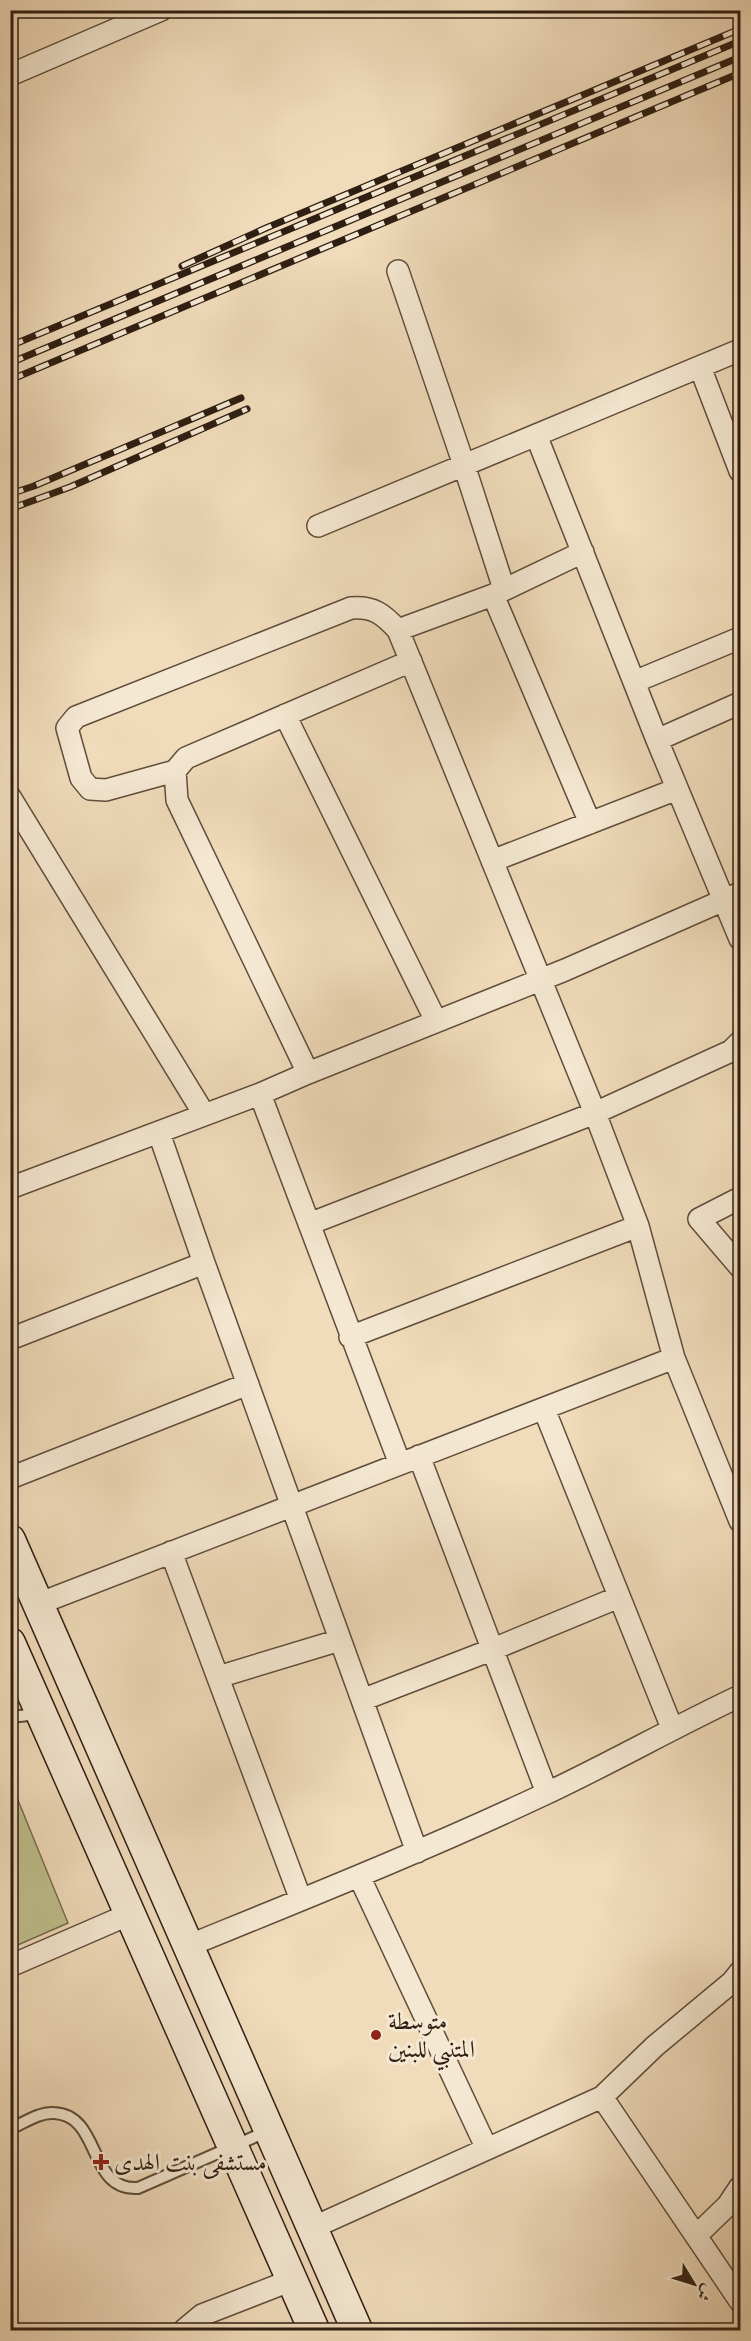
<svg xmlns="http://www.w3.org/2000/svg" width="751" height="2341" viewBox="0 0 751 2341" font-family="'Libre Bodoni',Amiri,serif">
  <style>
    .green { fill: #bebf8c; stroke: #766e4f; stroke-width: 1.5 }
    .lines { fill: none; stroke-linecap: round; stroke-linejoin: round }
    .lane-casing { stroke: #5f4d3c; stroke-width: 14 }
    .street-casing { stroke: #5f4d3c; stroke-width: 24 }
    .secondary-casing { stroke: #2f1e12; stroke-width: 33 }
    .lane { stroke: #f5e8d2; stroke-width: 10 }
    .street { stroke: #f5e8d2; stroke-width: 21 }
    .secondary { stroke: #f5e8d2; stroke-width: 30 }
    .rail-casing { stroke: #2f1e12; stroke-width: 7 }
    .rail { stroke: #f5e8d2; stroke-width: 4.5; stroke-dasharray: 14; stroke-linecap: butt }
    .poi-dot { fill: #8f2418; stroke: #f5e8d2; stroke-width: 2 }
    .labels { text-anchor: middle; stroke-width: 6; stroke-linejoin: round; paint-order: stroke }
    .poi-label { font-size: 24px; fill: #2f1e12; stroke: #f5e8d2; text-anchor: start }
  </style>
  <rect width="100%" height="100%" fill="#f0dbba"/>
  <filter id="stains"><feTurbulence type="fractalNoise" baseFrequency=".00333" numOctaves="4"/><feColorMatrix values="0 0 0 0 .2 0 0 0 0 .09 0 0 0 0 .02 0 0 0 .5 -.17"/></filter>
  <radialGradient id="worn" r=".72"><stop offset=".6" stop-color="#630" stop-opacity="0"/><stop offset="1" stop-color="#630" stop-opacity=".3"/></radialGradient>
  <path class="green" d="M 11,1783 L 68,1923 L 11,1948 L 10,1948 Z"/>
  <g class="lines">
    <g class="lane-casing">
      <path id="lane" d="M 10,1717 L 38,1714
        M 10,2129 C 24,2123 39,2112 54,2113 C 102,2115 87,2191 138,2188 L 268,2131"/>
    </g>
    <g class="street-casing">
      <path id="street" d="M 10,75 L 161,10
        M 398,271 L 464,465 L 504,589
        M 700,367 L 740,471
        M 536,435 L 657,740 L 740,939
        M 318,526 L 740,350
        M 493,595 L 590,823
        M 398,630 L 493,595 L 583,552
        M 634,682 L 740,638
        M 285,715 L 436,1021
        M 657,740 L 740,703
        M 175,771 L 106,790 L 90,789 L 81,778 L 67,728 L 76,717 L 351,608 C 373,606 383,614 398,630 L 595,1113 L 731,1051 L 740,1042
        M 10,797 L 204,1114
        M 492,861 L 677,789
        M 308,1073 L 177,800 L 175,771 L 186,758 L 411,661
        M 260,1094 L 400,1464
        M 159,1133 L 204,1263 L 417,1852
        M 10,1188 L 260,1094 L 308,1073 L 565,970 L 740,893
        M 740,1198 L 699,1219 L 740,1267
        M 309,1224 L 595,1113 L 638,1226 L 674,1358 L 740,1521
        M 350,1337 L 638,1226
        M 10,1339 L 204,1263
        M 544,1409 L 672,1728
        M 419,1456 L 547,1793
        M 10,1478 L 248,1384
        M 171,1552 L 301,1900
        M 38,1604 L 674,1358
        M 218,1677 L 340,1640
        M 362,1700 L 491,1650 L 619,1597
        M 359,1876 L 487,2149
        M 188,1946 C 308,1897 428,1849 545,1794 C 611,1763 674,1727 740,1696
        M 10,1966 L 130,1914
        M 602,2097 L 740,2301
        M 312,2228 L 602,2097 L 655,2046 L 732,1982 L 740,1972
        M 696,2236 L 728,2205 L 740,2187
        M 184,2330 L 202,2315 L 292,2280"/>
    </g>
    <g class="secondary-casing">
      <path id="secondary" d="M 10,1540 L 357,2330
        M 10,1643 L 314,2330"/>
    </g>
    <use href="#lane" class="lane"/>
    <use href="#street" class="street"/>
    <use href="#secondary" class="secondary"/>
    <g class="rail-casing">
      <path id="rail" d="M 182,266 L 266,228 L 740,29
        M 10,346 L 740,41
        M 10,363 L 740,57
        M 10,380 L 740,73
        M 10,494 L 34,486 L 241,398
        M 10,509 L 70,487 L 247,409"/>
    </g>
    <use href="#rail" class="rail"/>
  </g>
  <g class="poi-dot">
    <circle cx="376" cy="2035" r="6"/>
    <path d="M98 2153h6v6h6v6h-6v6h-6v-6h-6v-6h6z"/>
  </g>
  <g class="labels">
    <g class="poi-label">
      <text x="388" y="2029">متوسطة<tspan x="388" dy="28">المتنبي للبنين</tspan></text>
      <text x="114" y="2170">مستشفى بنت الهدى</text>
    </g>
  </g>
  <rect width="751" height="2341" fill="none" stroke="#f0dbba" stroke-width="36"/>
  <rect x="12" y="12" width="727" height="2317" fill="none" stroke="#2f1e12" stroke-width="3"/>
  <rect x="18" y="18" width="715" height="2305" fill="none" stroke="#2f1e12" stroke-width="1.5"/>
  <g transform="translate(694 2284) rotate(128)" stroke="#f5e8d2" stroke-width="4.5" paint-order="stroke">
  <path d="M0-4.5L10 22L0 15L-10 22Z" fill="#2f1e12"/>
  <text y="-9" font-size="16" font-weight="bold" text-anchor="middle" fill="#2f1e12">ش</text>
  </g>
  <rect width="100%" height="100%" filter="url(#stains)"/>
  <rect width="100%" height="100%" fill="url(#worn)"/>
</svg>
